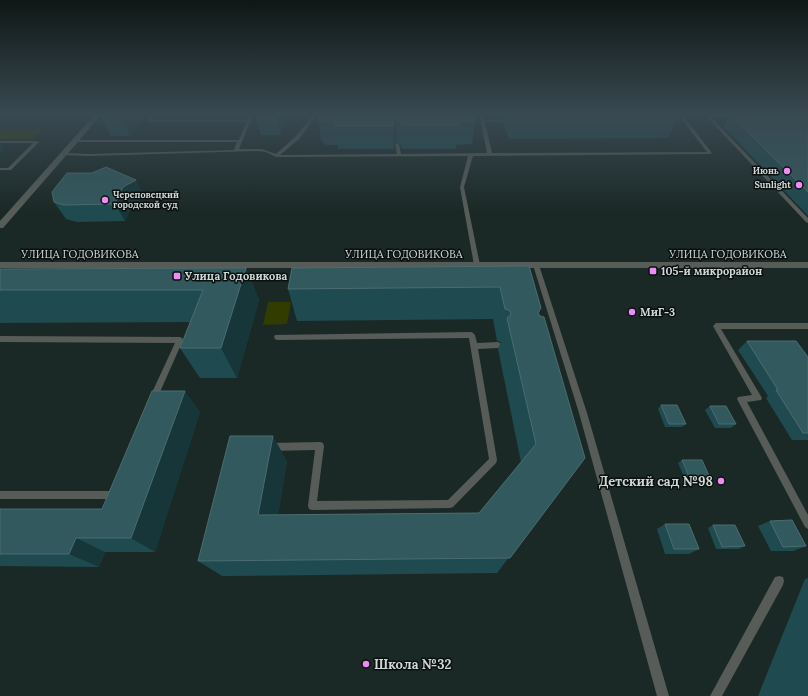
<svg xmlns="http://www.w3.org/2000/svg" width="808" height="696" viewBox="0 0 808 696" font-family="Lora,serif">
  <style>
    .green { fill: #323c00 }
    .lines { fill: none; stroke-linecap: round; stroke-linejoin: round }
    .service { fill: #575c58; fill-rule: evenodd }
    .tertiary { fill: #575c58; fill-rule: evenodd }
    .wall { fill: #1f4a4f }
    .shaded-wall { fill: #163639 }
    .building { fill: #32595d; stroke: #4b6d70 }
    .poi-dot { fill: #ef8bf6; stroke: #0a100f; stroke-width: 1.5 }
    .labels { text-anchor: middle; stroke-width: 3; stroke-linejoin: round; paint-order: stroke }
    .far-poi-label { font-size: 9px; font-weight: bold; fill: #cfd8d5; stroke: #0a100f; text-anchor: end }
    .street-label { font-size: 11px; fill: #cfd8d5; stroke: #0a100f }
    .poi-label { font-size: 11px; font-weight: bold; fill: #cfd8d5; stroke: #0a100f; text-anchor: start }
    .near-poi-label { font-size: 13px; font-weight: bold; fill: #cfd8d5; stroke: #0a100f; text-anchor: end }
  </style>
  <rect width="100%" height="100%" fill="#1b2926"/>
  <path class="green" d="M 0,129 L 43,129 L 33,139 L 0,139 Z
    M 268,302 L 291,302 L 287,324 L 263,325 Z"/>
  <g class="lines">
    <path class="service" d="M 5,113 L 0,117 L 0,113 Z
      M 152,113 L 156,113 L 152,120 L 247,120 L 250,113 L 254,113 L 239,149 L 262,149 L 276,154 L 295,137 L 315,113 L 319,113 L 299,139 L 280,155 L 397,154 L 395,144 L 397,143 L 399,144 L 401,154 L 487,153 L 479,113 L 483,113 L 485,120 L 503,120 L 505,121 L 503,122 L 485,122 L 492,153 L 707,152 L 677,113 L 681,113 L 712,153 L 710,154 L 473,156 L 464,187 L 480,265 L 477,267 L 474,265 L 460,187 L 468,156 L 276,157 L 266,152 L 257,151 L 89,156 L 64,155 L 62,154 L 64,153 L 89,154 L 234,150 L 237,142 L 75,142 L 73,141 L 75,140 L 239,140 L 246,122 L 148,122 L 147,121 Z
      M 707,115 L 739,115 L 740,116 L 738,117 L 711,117 L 808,218 L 808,223 L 806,222 L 707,117 Z
      M 0,141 L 37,141 L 39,142 L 11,170 L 0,170 L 0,168 L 8,168 L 33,143 L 0,143 Z
      M 536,263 L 539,265 L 587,413 L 669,696 L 657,696 L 579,413 L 533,265 Z
      M 716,323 L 808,323 L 808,329 L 721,329 L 762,398 L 761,400 L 747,402 L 808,515 L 808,529 L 805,527 L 737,399 L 738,397 L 752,395 L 713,326 Z
      M 472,332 L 475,335 L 477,343 L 498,342 L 500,343 L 501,345 L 500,347 L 498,348 L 478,349 L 497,460 L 496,463 L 453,507 L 450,508 L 312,510 L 309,509 L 308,506 L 315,450 L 270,451 L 267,450 L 266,447 L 267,444 L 270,443 L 320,442 L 323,443 L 324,446 L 317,501 L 448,500 L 489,459 L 469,338 L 277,340 L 275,339 L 274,337 L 275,335 Z
      M 0,336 L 180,337 L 182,338 L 183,340 L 156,401 L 153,402 L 150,401 L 149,399 L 175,343 L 0,342 Z
      M 115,486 L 118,487 L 119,490 L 116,498 L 113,499 L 0,499 L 0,491 L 110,491 L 112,487 Z
      M 779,576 L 783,577 L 784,581 L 783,585 L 722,696 L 710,696 L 775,577 Z"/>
    <path class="tertiary" d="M 96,113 L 103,113 L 3,228 L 0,228 L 0,221 Z
      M 0,262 L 808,262 L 808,268 L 0,268 Z"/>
  </g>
  <path class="wall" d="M 105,113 L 147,113 L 130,136 L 111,136 L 101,117 Z
    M 259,113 L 289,113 L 281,135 L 261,135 L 256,119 Z
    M 398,113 L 476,113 L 472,144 L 456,145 L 456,149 L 402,149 L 400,144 L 396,142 L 394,143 L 394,149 L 338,149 L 338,145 L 326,145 L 321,141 L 318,118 L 397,114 Z
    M 500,113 L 678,113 L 679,115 L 668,138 L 509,139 L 503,123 L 504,119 L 502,118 Z
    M 730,114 L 808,114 L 808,216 L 723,126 Z
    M 145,197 L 133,204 L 125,221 L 77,222 L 66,219 L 54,202 Z
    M 529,266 L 539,315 L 585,458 L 497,573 L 222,576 L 198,561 L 287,461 L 278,515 L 479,513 L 521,462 L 498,349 L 501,342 L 497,341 L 493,319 L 297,321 L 288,289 Z
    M 246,268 L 259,300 L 237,378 L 200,378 L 180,348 L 190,322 L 0,323 L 0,269 Z
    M 747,341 L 808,357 L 808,440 L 792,440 L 766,398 L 768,396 L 738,350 Z
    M 661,405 L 686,424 L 682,427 L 665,427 L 658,409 Z
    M 710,406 L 736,424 L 731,428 L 715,428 L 705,410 Z
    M 200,412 L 155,552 L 105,552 L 99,567 L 0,566 L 0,509 L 102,509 Z
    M 682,460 L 711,480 L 706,484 L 687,484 L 678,463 Z
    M 770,521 L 806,546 L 793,551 L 771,551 L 758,526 Z
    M 665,524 L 699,549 L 689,554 L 665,554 L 657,529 Z
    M 713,525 L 745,546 L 739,549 L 716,549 L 708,528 Z
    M 808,578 L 808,696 L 758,696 L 805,579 Z"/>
  <path class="shaded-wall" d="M 124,113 L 147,113 L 130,136 L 121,117 Z
    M 279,113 L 289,113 L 281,135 L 277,119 Z
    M 396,118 L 396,142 L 394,143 L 394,126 L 393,120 Z
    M 0,142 L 5,149 L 0,153 Z
    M 136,180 L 145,197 L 133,204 L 125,221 L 115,204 L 123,187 Z
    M 246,268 L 259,300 L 237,378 L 221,348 Z
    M 185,391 L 200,412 L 155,552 L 131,538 Z
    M 273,436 L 287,461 L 275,535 L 258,515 Z
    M 76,538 L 105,552 L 99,567 L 69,554 Z"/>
  <path class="building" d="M 105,113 L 124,113 L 121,117 L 101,117 Z
    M 259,113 L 279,113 L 277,119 L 256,119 Z
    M 319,113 L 395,113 L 397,114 L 398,113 L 474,113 L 475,121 L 458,122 L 458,125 L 401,125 L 400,120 L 396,118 L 393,120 L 394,126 L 335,126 L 336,122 L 323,121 L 318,118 Z
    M 512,113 L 678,113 L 679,115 L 513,116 Z
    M 730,114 L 808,114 L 808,192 Z
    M 106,167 L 136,180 L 123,187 L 115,204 L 64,205 L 54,202 L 52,192 L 67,173 L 92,173 Z
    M 529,266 L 541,308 L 538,313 L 540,316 L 544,317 L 585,458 L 510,558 L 198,561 L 230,436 L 273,436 L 258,515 L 479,513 L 536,444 L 507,318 L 510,316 L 511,313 L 509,310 L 505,309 L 500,287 L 288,289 L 292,268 Z
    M 246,268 L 221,348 L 180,348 L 203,290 L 0,290 L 0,269 Z
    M 747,341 L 796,341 L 808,357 L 808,433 L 803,433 L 776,390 L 778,390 Z
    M 152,391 L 185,391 L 131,538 L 76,538 L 69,554 L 0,554 L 0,509 L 102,509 Z
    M 661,405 L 677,405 L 686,424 L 669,424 Z
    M 710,406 L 726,406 L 736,424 L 719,424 Z
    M 682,460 L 702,460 L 711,480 L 691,481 Z
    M 792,520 L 806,546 L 783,547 L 770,521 Z
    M 665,524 L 689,524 L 699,549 L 674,549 Z
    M 713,525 L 735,525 L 745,546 L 722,547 Z"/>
  <linearGradient id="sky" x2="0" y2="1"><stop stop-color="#0f1715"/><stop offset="0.54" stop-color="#394952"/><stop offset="1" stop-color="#394952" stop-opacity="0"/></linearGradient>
  <rect width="808" height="211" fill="url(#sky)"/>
  <g class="poi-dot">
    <circle cx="787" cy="171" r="4"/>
    <circle cx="799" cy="185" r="4"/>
    <circle cx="105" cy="200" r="4"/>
    <rect x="649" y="267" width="8" height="8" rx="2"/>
    <rect x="173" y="272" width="8" height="8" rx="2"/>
    <circle cx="632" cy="312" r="4"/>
    <circle cx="721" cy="481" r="4"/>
    <circle cx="366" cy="664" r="4"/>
  </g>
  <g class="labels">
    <g class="far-poi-label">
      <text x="779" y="174">Июнь</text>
      <text x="791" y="188">Sunlight</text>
      <text x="113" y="198" text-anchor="start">Череповецкий<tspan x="113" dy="10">городской суд</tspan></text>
    </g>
    <g class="street-label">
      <text x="80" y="258">УЛИЦА ГОДОВИКОВА</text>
      <text x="404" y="258">УЛИЦА ГОДОВИКОВА</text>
      <text x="728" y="258">УЛИЦА ГОДОВИКОВА</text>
    </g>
    <g class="poi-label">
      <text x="661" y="275">105-й микрорайон</text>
      <text x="185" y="280">Улица Годовикова</text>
      <text x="640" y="316">МиГ-3</text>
    </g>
    <g class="near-poi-label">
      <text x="713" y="486">Детский сад №98</text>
      <text x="374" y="669" text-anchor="start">Школа №32</text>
    </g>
  </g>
</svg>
